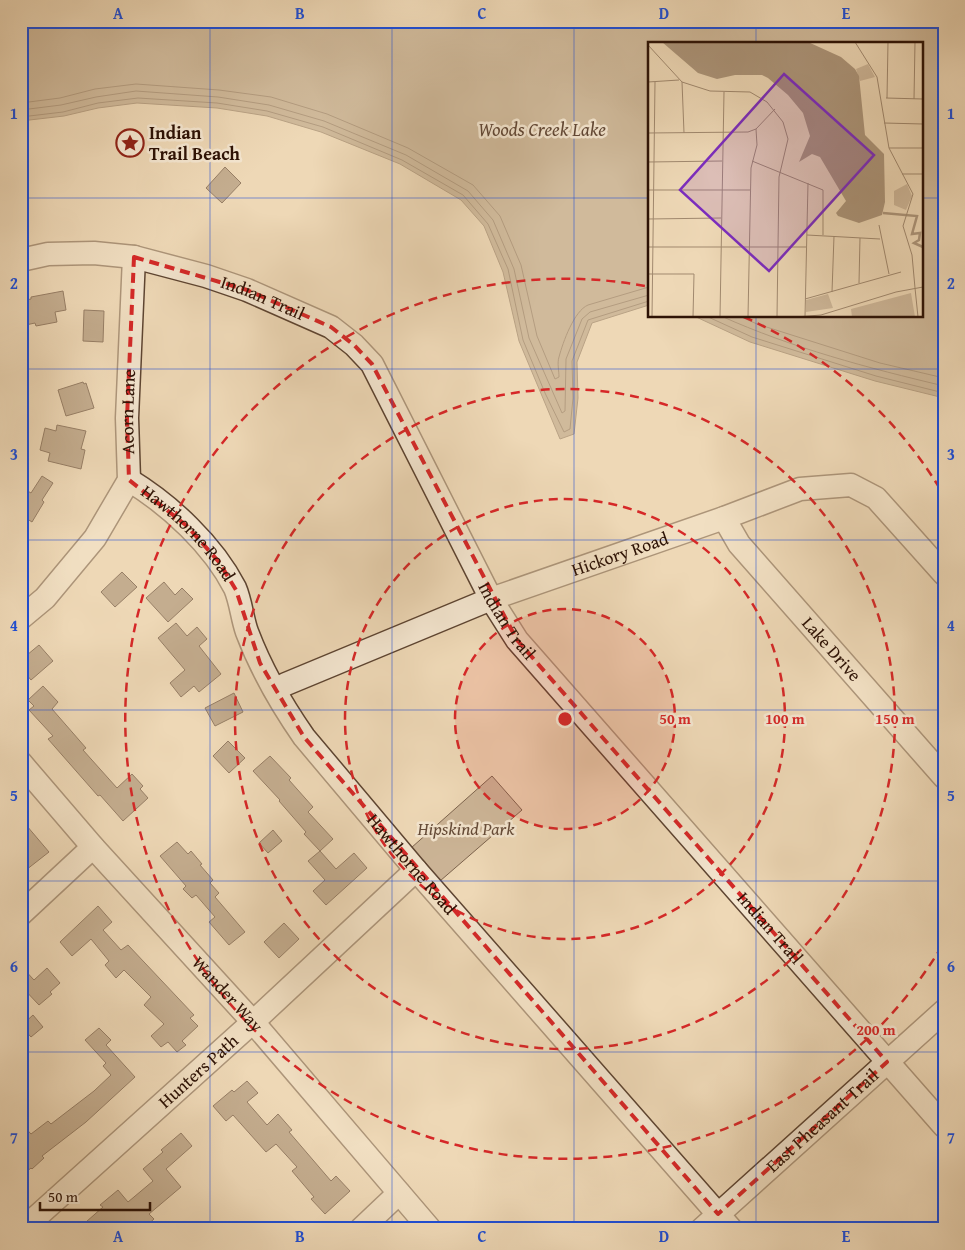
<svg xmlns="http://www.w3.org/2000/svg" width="965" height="1250" viewBox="0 0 965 1250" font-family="'Gentium Book Plus',serif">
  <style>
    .green { fill: #cdb698; stroke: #7d644e }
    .water { fill: #ac957a; stroke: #79614b }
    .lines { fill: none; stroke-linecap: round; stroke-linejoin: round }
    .shore { stroke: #6c5440; stroke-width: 1 }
    .building { fill: #917961; stroke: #2d1205 }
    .minor-casing { stroke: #5d4431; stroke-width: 25 }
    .minor { stroke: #f4e6d0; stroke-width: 22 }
    .marked { fill: none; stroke: #d62828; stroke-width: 4; stroke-dasharray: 10 6; stroke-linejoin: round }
    .grid { fill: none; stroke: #1d4ed8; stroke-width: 1; stroke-opacity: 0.55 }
    .ring { fill: none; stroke: #d62828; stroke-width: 2.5; stroke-dasharray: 9 6 }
    .labels { text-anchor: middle; stroke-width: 5; stroke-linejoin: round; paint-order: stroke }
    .poi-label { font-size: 18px; font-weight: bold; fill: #2d1205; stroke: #f4e6d0; text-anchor: start }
    .street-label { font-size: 18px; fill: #2d1205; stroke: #f4e6d0 }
    .park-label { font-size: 18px; font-style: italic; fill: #654b38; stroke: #f4e6d0 }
    .water-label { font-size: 19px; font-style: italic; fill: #604634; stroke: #f4e6d0 }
    .inset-river { fill: none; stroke: #ac957a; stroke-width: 2.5 }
    .inset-road { fill: none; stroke: #a1896f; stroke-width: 1 }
    .view { fill: #7b2cbf; fill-opacity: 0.15; stroke: #7b2cbf; stroke-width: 2.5 }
    .inset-edge { fill: none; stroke: #2d1205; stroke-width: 2.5 }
    .centre { fill: #d62828; stroke: #f4e6d0; stroke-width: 2.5 }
    .ring-label { font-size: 15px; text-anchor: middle; font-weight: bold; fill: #d62828; stroke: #f4e6d0; stroke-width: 5; stroke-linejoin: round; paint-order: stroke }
    .neatline { fill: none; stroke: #1d4ed8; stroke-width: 2 }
    .grid-label { font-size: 16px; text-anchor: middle; font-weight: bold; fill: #1d4ed8 }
  </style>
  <rect width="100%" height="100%" fill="#eed8b6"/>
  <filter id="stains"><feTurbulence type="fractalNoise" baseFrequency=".004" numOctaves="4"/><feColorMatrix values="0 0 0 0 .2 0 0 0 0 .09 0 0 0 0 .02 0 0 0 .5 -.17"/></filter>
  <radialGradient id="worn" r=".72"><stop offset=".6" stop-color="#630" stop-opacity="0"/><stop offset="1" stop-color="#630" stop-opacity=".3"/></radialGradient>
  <path class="green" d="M 492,776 L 522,810 L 440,881 L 411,848 Z"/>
  <path class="water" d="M 21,21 L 944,21 L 944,398 L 875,381 L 750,342 L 694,316 L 921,316 L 921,44 L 649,44 L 649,305 L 592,323 L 577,362 L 578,398 L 574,434 L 560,439 L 519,341 L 503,272 L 484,226 L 461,200 L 400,164 L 321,132 L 267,116 L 217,108 L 137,103 L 98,108 L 64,116 L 21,121 Z"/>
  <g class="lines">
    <path class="shore" d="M 21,103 L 60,98 L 95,89 L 136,84 L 219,90 L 271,97 L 327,114 L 408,148 L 473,185 L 500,216 L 521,265 L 537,336 L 555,379 L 559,377 C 559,371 557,363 559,357 C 563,342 574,311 588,305 L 649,287
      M 21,110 L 61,105 L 96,97 L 136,91 L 218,97 L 269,105 L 324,121 L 406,155 L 468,191 L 493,220 L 514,269 L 529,338 L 562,413 L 565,411 L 566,359 L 582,319 L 590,312 L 649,295
      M 21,117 L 63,112 L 98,103 L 138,98 L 217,103 L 267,111 L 323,127 L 402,160 L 463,195 L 488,224 L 508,269 L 523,340 L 545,393 L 564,432 L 570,429 L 573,398 L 572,361 L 588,320 L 649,301
      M 706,316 L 752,337 L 876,376 L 944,393
      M 721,316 C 792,348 868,368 944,386
      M 739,316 L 757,324 L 880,363 L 944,378"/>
  </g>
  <path class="building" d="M 225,167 L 241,183 L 222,203 L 206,188 Z
    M 63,291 L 66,310 L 55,312 L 57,322 L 36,326 L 35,323 L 21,326 L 21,301 L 31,299 L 31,297 Z
    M 84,310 L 104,311 L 103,342 L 83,341 Z
    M 83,382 L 84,384 L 86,383 L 94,408 L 66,416 L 58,390 Z
    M 57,425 L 86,431 L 81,449 L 85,450 L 81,469 L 48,461 L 50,453 L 40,450 L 45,428 L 56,431 Z
    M 42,476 L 53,483 L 42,500 L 44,502 L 32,522 L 21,515 L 21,487 L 31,493 Z
    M 122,572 L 137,587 L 115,607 L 101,592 Z
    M 164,582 L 175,595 L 182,588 L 193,599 L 168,622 L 146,598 Z
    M 176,623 L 187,636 L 197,627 L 207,639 L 199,646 L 221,674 L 199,692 L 194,686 L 181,697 L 170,683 L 185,670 L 158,638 Z
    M 39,645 L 53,661 L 31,680 L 21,668 L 21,660 Z
    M 43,686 L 58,702 L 52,709 L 86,748 L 83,750 L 117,788 L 132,774 L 143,786 L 140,789 L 148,798 L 123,821 L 100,795 L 98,796 L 48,739 L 53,736 L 29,710 L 34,706 L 28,700 Z
    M 234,693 L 243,712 L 215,726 L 205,708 Z
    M 228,741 L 245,758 L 229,773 L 213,756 Z
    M 270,756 L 291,778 L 289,780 L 313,807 L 308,812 L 333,839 L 320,851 L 304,834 L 306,832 L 279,801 L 280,800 L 253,771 Z
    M 21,819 L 49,852 L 26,870 L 21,864 Z
    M 273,830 L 282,841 L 268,853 L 259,843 Z
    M 177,842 L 188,854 L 191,851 L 202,864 L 200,865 L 213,880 L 210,883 L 219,893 L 215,897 L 245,932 L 229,945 L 209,922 L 215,917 L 196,895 L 192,898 L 183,889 L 186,886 L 160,856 Z
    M 320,851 L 336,869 L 354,853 L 367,868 L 326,905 L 313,891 L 325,880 L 308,861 Z
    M 98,906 L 112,922 L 103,930 L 121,950 L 128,945 L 194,1015 L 190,1018 L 198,1026 L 182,1041 L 186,1045 L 177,1052 L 168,1042 L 161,1047 L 151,1036 L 164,1024 L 144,1005 L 151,997 L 124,970 L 116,978 L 105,965 L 109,961 L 91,939 L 72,956 L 60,942 Z
    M 284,923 L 299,939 L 279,958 L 264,942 Z
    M 21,966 L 34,980 L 47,968 L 60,983 L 50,992 L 52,994 L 39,1005 L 21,986 Z
    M 33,1015 L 43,1027 L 31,1037 L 21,1026 Z
    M 99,1028 L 111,1040 L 106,1045 L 135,1077 L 86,1122 L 42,1156 L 44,1158 L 32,1169 L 31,1168 L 21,1176 L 21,1123 L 31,1134 L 48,1121 L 51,1124 L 94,1091 L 111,1075 L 103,1066 L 106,1063 L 85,1040 Z
    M 247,1081 L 258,1093 L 247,1102 L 267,1125 L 278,1114 L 292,1130 L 289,1132 L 331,1181 L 336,1176 L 350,1191 L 325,1214 L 311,1199 L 314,1197 L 292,1171 L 297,1167 L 276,1144 L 266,1152 L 233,1115 L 226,1121 L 213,1106 L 232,1090 L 234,1092 Z
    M 181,1133 L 192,1146 L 166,1169 L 181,1187 L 149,1214 L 154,1219 L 143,1229 L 78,1229 L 103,1207 L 100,1205 L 118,1190 L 128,1202 L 153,1181 L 143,1169 L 163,1152 L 161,1150 Z"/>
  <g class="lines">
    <g class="minor-casing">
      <g id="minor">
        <path id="s1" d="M 21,260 L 48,254 L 94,253 L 134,257 L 206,276 L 247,290 L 331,327 L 354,345 L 372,364 L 491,599 L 517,640 L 944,1126"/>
        <path id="s2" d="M 129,480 C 170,505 213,545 235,588 C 241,602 242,618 247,632 C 261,669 281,704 304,737 L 416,870 L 731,1229"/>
        <path id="s3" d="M 724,518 L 739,544 L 944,777"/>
        <path id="s4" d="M 21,618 L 45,598 L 95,538 L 129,480 L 127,418 L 134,257"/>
        <path id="s5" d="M 275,690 L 286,684 L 491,599 L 724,518 L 800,489 L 851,485 L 876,498 L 944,574"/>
        <path id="s6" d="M 21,763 L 93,847 L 253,1022 L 430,1229"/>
        <path d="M 21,914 L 93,847"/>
        <path id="s7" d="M 23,1229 L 253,1022 L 416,870"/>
        <path d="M 361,1229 L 399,1193"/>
        <path id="s8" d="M 702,1229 L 944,1011"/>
      </g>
    </g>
    <use href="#minor" class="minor"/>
  </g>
  <path d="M0 0H965V1250H0ZM 134,257 L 247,290 L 331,327 L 354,345 L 372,364 L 517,640 L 887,1062 L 718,1214 L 304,737 L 260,663 L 236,590 L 219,562 L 187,526 L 129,480 L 127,418 Z" fill="#eed8b6" fill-opacity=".55" fill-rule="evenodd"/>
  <path class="marked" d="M 134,257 L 247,290 L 331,327 L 354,345 L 372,364 L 517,640 L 887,1062 L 718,1214 L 304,737 L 260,663 L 236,590 L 219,562 L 187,526 L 129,480 L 127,418 Z"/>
  <path class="grid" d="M 210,21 L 210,1229M 392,21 L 392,1229M 574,21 L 574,1229M 756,21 L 756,44M 21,198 L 649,198M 921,198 L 944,198M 756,316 L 756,1229M 21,369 L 944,369M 21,540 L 944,540M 21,710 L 944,710M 21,881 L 944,881M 21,1052 L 944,1052"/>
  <circle cx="565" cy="719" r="110" fill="#d62828" fill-opacity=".12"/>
  <g class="ring">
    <circle cx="565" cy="719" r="110"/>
    <circle cx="565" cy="719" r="220"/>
    <circle cx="565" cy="719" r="330"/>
    <path d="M942 946A440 440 0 1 1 645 286M744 317A440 440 0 0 1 942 492"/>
  </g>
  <defs>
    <g id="sight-ring" transform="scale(1.4375)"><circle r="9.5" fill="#f4e6d0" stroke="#8f2418" stroke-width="1.5"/><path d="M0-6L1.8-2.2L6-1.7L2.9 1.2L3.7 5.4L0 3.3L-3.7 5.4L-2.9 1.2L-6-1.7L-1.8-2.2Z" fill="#8f2418"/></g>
  </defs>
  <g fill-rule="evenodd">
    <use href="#sight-ring" x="130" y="143"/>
  </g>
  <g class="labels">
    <g class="poi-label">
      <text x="149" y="139">Indian<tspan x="149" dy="21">Trail Beach</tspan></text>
    </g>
    <g class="street-label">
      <text dy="6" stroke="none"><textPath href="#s1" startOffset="249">Indian Trail</textPath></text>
      <text dy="6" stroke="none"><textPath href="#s4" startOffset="245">Acorn Lane</textPath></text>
      <text dy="6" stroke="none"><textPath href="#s2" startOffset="80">Hawthorne Road</textPath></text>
      <text dy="6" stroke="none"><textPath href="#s5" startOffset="371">Hickory Road</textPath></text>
      <text dy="6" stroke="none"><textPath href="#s1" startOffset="669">Indian Trail</textPath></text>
      <text dy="6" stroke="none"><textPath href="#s3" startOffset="170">Lake Drive</textPath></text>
      <text dy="6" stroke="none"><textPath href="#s2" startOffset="485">Hawthorne Road</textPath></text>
      <text dy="6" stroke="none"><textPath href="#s1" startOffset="1074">Indian Trail</textPath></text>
      <text dy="6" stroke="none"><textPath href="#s6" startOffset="310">Wander Way</textPath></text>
      <text dy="6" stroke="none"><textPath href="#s7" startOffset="236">Hunters Path</textPath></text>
      <text dy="6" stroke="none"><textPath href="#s8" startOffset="162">East Pheasant Trail</textPath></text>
    </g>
    <g class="park-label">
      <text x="466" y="835">Hipskind Park</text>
    </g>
    <g class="water-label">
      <text x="542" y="136">Woods Creek Lake</text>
    </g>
  </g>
  <g transform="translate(648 42)">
    <rect width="275" height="275" fill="#eed8b6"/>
    <path d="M 220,22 L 227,35 L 212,39 L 208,27 ZM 259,142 L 264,154 L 258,168 L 246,163 L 246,149 ZM 263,251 L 267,275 L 204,275 L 203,267 ZM 180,252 L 185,266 L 158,270 L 158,258 Z" fill="#cdb698"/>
    <path d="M 14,0 L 160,0 L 193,15 L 207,27 L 211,34 L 217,93 L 236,112 L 237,160 L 234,173 L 211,181 L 190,174 L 188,171 L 198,159 L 172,115 L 164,112 L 151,120 L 162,94 L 155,71 L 140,53 L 120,36 L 114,33 L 87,33 L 69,37 L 50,31 Z" fill="#ac957a"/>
    <path class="inset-river" d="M 235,171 L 269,174 L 264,192 L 272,191 L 271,198 L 266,201 L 275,205"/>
    <path class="inset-road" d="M 207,0 L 229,35 L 241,106 L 265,152 L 255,184 L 264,213 L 267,246M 0,3 L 34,40 L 62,49 L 102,50 L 119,60 L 135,80 L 140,97 L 131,135 L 129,275M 0,40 L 31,38M 34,40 L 36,91M 238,56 L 275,57M 239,56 L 240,0M 266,57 L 267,0M 236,81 L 275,82M 0,91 L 100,90 L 108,87 L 127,67M 241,106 L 275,106M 104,119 L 175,148 L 175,193M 0,120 L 74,119M 254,132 L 275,132M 0,148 L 102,148M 0,177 L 73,176M 231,183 L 241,232M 159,193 L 232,197M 0,205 L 158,205M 0,232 L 46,232 L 45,275M 211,241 L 212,196M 267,246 L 270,275M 184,250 L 186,194M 157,257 L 253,230M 4,275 L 7,40M 72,275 L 76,50M 100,275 L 103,126 L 109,103 L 108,87M 148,275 L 173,273 L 248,250 L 275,245M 157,275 L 160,141"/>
    <path class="view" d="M 136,32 L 226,113 L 121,229 L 32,148 Z"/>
    <rect width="275" height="275" class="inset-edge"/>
  </g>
  <circle cx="565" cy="719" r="8" class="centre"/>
  <g class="ring-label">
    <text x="675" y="724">50 m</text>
    <text x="785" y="724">100 m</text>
    <text x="895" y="724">150 m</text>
    <text x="876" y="1035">200 m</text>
  </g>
  <rect width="965" height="1250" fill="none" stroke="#eed8b6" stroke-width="55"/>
  <path d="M40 1202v8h110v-8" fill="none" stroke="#2d1205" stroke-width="2.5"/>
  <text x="48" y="1202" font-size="15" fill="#2d1205" stroke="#f4e6d0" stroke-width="4" paint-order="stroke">50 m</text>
  <rect x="28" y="28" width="910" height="1194" class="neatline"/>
  <g class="grid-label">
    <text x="118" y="19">A</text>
    <text x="300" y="19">B</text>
    <text x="482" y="19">C</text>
    <text x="664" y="19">D</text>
    <text x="846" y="19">E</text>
    <text x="14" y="119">1</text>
    <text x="951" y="119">1</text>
    <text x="14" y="289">2</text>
    <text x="951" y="289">2</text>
    <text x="14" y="460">3</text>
    <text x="951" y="460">3</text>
    <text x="14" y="631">4</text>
    <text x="951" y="631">4</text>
    <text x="14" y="801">5</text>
    <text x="951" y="801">5</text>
    <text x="14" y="972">6</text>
    <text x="951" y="972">6</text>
    <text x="14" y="1143">7</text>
    <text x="951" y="1143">7</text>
    <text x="118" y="1242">A</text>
    <text x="300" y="1242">B</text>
    <text x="482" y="1242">C</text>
    <text x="664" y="1242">D</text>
    <text x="846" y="1242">E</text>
  </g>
  <rect width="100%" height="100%" filter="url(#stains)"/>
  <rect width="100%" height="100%" fill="url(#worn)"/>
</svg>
